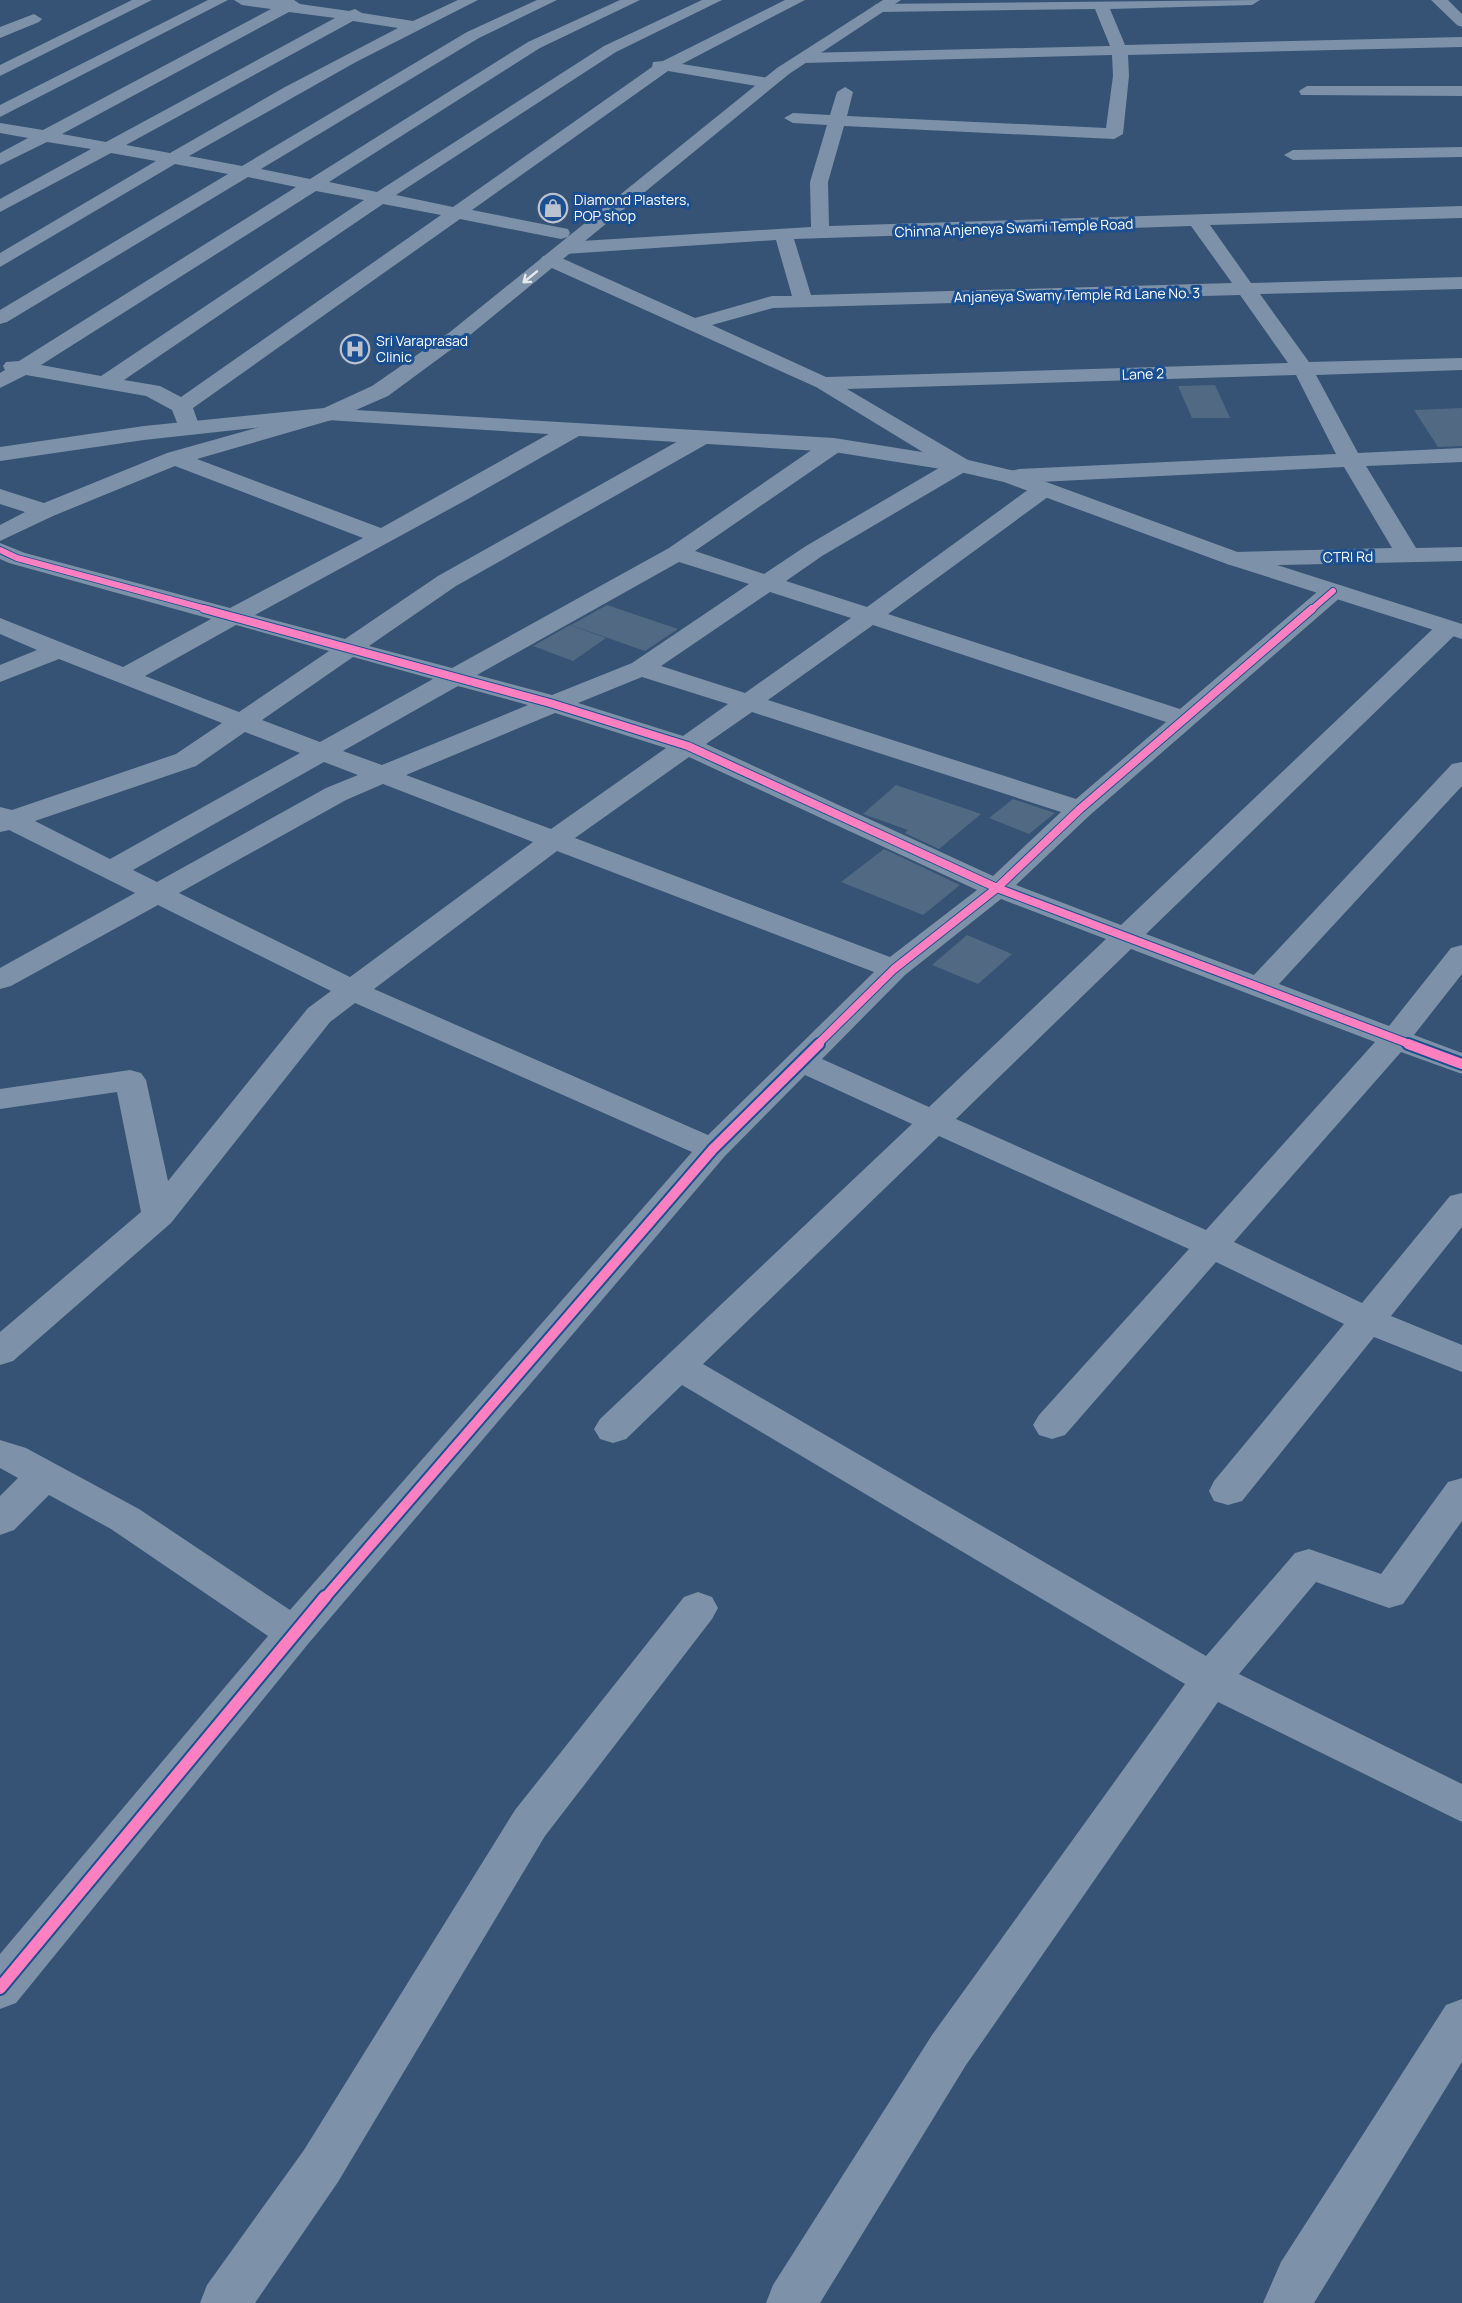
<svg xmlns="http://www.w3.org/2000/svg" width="1462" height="2303" viewBox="0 0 1462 2303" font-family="Manrope,sans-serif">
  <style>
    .building { fill: #526984 }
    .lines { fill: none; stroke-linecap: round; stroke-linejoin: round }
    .minor { fill: #7d92a8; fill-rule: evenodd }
    .tertiary { fill: #7d92a8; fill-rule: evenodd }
    .cycleway-far3-casing { stroke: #1b4f8f; stroke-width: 8 }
    .cycleway-far2-casing { stroke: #1b4f8f; stroke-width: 10 }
    .cycleway-far1-casing { stroke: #1b4f8f; stroke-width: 14 }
    .cycleway-casing { stroke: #1b4f8f; stroke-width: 16 }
    .cycleway-far3 { stroke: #ff80c0; stroke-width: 6 }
    .cycleway-far2 { stroke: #ff80c0; stroke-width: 8 }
    .cycleway-far1 { stroke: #ff80c0; stroke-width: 10 }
    .cycleway { stroke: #ff80c0; stroke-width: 12 }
    .oneway { stroke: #e5e9ee }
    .labels { text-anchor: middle; stroke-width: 6; stroke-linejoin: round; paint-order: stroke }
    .far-poi-label { font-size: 14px; fill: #fff; stroke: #1b4f8f; text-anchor: start }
    .far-street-label { font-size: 14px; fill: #fff; stroke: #1b4f8f }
  </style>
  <rect width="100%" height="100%" fill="#365274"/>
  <path class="building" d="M 1215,385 L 1230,418 L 1192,418 L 1178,386 Z
    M 1462,408 L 1462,446 L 1438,447 L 1414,410 Z
    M 607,605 L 678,629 L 645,651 L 571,625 Z
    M 570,625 L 606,638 L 573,661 L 533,646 Z
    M 896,785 L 981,814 L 939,849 L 905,833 L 908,830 L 863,814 Z
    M 1013,799 L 1055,813 L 1029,834 L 989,818 Z
    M 884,849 L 960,885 L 923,915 L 841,882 Z
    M 967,935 L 1012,954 L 978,984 L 932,965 Z"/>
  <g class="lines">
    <path class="minor" d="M 132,0 L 152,0 L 0,76 L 0,65 Z
      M 208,0 L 228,0 L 0,117 L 0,105 Z
      M 234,0 L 294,0 L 300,4 L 349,11 L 355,9 L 362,13 L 413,21 L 458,0 L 478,0 L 356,62 L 189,156 L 242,166 L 467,32 L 537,0 L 557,0 L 479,38 L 261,169 L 310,179 L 528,42 L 620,0 L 640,0 L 540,48 L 329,182 L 377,192 L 604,46 L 702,0 L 722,0 L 616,52 L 396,195 L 453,207 L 652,67 L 653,62 L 663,61 L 785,0 L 805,0 L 682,64 L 768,78 L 776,83 L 774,86 L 768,88 L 668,71 L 472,210 L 568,229 L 570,233 L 568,237 L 561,239 L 460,219 L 193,408 L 199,425 L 196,430 L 180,430 L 172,410 L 146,396 L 26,375 L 0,388 L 0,373 L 5,370 L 3,366 L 6,362 L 19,361 L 296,187 L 248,177 L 7,322 L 0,324 L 0,310 L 228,174 L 175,164 L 0,267 L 0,253 L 156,161 L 111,153 L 0,212 L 0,199 L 91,149 L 47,142 L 0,165 L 0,153 L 28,138 L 0,133 L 0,123 L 43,130 L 271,9 L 242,5 ZM 289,12 L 335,18 L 106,142 L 62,134 ZM 353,21 L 398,28 L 285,87 L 170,153 L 126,145 ZM 316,191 L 364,200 L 101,376 L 41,365 ZM 383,204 L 441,215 L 181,397 L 160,386 L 124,380 Z
      M 1260,0 L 1252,5 L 1110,9 L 1125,45 L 1462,37 L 1462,47 L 1128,55 L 1129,76 L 1123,134 L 1114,139 L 844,126 L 828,182 L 829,226 L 1462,206 L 1462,218 L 1210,225 L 1251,283 L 1462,277 L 1462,289 L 1260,294 L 1309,362 L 1462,358 L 1462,370 L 1316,375 L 1358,453 L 1462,448 L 1462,462 L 1366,466 L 1416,548 L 1462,547 L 1462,561 L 1235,566 L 1227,564 L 1223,559 L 1227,554 L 1235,552 L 1392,548 L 1344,467 L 1019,483 L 1011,481 L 1008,476 L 1011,471 L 1019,469 L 1336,454 L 1296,375 L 847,389 L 968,460 L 971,465 L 968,470 L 822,556 L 786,581 L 867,607 L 1036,484 L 1052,484 L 1055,489 L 1052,494 L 888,614 L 1180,709 L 1324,586 L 1333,584 L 1342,586 L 1345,591 L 1342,596 L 1090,815 L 1016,885 L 1121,925 L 1439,623 L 1448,621 L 1457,623 L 1460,628 L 1457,633 L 1146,934 L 1254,975 L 1452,764 L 1462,762 L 1462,786 L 1279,984 L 1389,1026 L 1451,948 L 1462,945 L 1462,974 L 1414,1035 L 1462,1053 L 1462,1074 L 1401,1052 L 1234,1242 L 1362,1303 L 1450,1196 L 1462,1193 L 1462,1227 L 1391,1316 L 1462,1345 L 1462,1372 L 1374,1337 L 1242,1501 L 1228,1505 L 1214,1501 L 1209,1491 L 1214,1481 L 1344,1324 L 1216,1262 L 1065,1435 L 1052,1439 L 1039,1435 L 1033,1425 L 1039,1415 L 1189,1249 L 939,1136 L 703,1364 L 1206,1656 L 1295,1553 L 1309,1549 L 1381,1574 L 1448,1482 L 1462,1478 L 1462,1521 L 1403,1604 L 1389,1608 L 1316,1582 L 1239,1674 L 1462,1784 L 1462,1822 L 1218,1702 L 966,2065 L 820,2303 L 766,2303 L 773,2285 L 932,2035 L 1185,1684 L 682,1385 L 626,1439 L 613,1443 L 600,1439 L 594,1429 L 600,1419 L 912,1124 L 805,1075 L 725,1156 L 308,1644 L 16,2003 L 0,2009 L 0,1954 L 268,1636 L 111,1529 L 49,1495 L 14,1530 L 0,1535 L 0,1496 L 18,1478 L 0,1468 L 0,1440 L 26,1448 L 139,1509 L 290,1610 L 692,1152 L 355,1003 L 330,1022 L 171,1223 L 13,1361 L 0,1365 L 0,1332 L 141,1212 L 117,1092 L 0,1109 L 0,1089 L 130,1070 L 141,1073 L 146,1080 L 168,1181 L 308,1008 L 331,991 L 158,905 L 11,986 L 0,989 L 0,968 L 135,893 L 9,830 L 0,832 L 0,807 L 12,810 L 176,754 L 222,723 L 59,659 L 0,682 L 0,665 L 37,650 L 0,634 L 0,618 L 123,667 L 211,619 L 9,563 L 0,559 L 0,543 L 25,553 L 230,608 L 363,538 L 175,466 L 53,516 L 0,541 L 0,525 L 25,512 L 0,504 L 0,489 L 44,503 L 167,453 L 327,408 L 335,409 L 338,414 L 335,419 L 197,459 L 381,528 L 563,426 L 579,426 L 582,431 L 579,436 L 468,499 L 255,615 L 345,639 L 438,576 L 696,431 L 712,431 L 715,436 L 712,441 L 456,586 L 369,646 L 452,668 L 669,548 L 826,440 L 842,440 L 845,445 L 842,450 L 695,551 L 764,574 L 806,546 L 944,465 L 816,387 L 543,264 L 540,260 L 543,256 L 557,256 L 695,318 L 772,296 L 792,296 L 776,240 L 565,254 L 555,248 L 565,242 L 811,227 L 810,182 L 827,125 L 793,123 L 784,118 L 793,113 L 830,115 L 837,92 L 845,87 L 853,92 L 847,116 L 1106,128 L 1113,76 L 1112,55 L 803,63 L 795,58 L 803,53 L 1110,46 L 1095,9 L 881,12 L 876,10 L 873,7 L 876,4 ZM 1191,226 L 1232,283 L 811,295 L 794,239 ZM 1240,295 L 1288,363 L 826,377 L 712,325 L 773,308 ZM 679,562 L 749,584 L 632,663 L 552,695 L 477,675 ZM 770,592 L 851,618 L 745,693 L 661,666 ZM 236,625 L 329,651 L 239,712 L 145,676 ZM 873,625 L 1166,722 L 1076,799 L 768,700 ZM 353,657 L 433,679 L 320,742 L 262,720 ZM 642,677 L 728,704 L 683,736 L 578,703 ZM 458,686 L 528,705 L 382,765 L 343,751 ZM 752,712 L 1061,812 L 993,876 L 706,744 ZM 555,713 L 666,748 L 551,829 L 406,775 ZM 245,732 L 300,753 L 110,859 L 35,821 L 196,766 ZM 689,757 L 977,890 L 890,957 L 575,838 ZM 324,762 L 358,775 L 326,788 L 157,882 L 133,870 ZM 383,784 L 533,842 L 350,977 L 179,893 L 346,800 ZM 557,851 L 874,972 L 708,1135 L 374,989 ZM 1001,899 L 1106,939 L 929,1107 L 822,1059 L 905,975 ZM 1131,949 L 1375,1042 L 1206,1230 L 956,1119 Z
      M 1431,0 L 1448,0 L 1462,14 L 1462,27 L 1457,25 Z
      M 34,14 L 42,19 L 39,22 L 0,38 L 0,27 Z
      M 1307,86 L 1462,86 L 1462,96 L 1301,95 L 1299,91 Z
      M 1462,147 L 1462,157 L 1293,160 L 1284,155 L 1293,150 Z
      M 698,1592 L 712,1597 L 718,1608 L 712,1619 L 545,1836 L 338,2182 L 255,2303 L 200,2303 L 207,2285 L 304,2150 L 515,1810 L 684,1597 Z
      M 1462,1999 L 1462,2062 L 1314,2303 L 1263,2303 L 1281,2262 L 1446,2005 Z"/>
    <path class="tertiary" d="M 883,0 L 901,0 L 789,74 L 464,340 L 388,396 L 356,410 L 834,438 L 960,458 L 1019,472 L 1243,554 L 1462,624 L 1462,639 L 1227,564 L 1004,482 L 960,472 L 834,452 L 327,420 L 144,440 L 0,461 L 0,447 L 144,426 L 324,408 L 372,386 L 450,332 L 777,68 Z"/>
    <g class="cycleway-far3-casing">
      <path id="cycleway-far3" d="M 0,550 L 17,558 L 210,610
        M 1311,610 L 1333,591"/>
    </g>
    <g class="cycleway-far2-casing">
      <path id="cycleway-far2" d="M 204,609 L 550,703 L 688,746 L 997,888 L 1412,1045
        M 817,1045 L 894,969 L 997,888 L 1080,809 L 1312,609"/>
    </g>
    <g class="cycleway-far1-casing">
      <path id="cycleway-far1" d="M 1408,1044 L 1462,1064
        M 324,1599 L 713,1149 L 819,1044"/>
    </g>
    <g class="cycleway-casing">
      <path id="cycleway" d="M 0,1988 L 325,1597"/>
    </g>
    <use href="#cycleway-far3" class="cycleway-far3"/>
    <use href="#cycleway-far2" class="cycleway-far2"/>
    <use href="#cycleway-far1" class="cycleway-far1"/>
    <use href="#cycleway" class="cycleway"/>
  </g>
  <defs><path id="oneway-shaft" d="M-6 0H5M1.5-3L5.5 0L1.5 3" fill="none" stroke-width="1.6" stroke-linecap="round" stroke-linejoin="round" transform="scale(1.5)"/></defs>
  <use class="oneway" href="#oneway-shaft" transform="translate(530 277) rotate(141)"/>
  <defs>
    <g id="shop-ring" transform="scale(1.5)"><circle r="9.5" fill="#1b4f8f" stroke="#b9c2ce" stroke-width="1.5"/><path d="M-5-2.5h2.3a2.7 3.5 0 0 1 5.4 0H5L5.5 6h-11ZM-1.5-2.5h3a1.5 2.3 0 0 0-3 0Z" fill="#b9c2ce"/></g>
    <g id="hospital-ring" transform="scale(1.5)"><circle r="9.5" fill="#1b4f8f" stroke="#b9c2ce" stroke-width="1.5"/><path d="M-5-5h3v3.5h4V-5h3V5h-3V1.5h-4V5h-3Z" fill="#b9c2ce"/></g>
  </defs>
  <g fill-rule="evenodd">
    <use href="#shop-ring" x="553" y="208"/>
    <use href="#hospital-ring" x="355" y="349"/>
  </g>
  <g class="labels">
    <g class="far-poi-label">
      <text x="574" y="205">Diamond Plasters,<tspan x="574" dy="16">POP shop</tspan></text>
      <text x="376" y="346">Sri Varaprasad<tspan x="376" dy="16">Clinic</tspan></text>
    </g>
    <g class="far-street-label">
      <text transform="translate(1014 228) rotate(-2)" y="5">Chinna Anjeneya Swami Temple Road</text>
      <text transform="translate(1077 295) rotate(-1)" y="5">Anjaneya Swamy Temple Rd Lane No. 3</text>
      <text transform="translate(1143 374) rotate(-2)" y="5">Lane 2</text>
      <text transform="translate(1348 557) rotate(-1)" y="5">CTRI Rd</text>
    </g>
  </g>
</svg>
